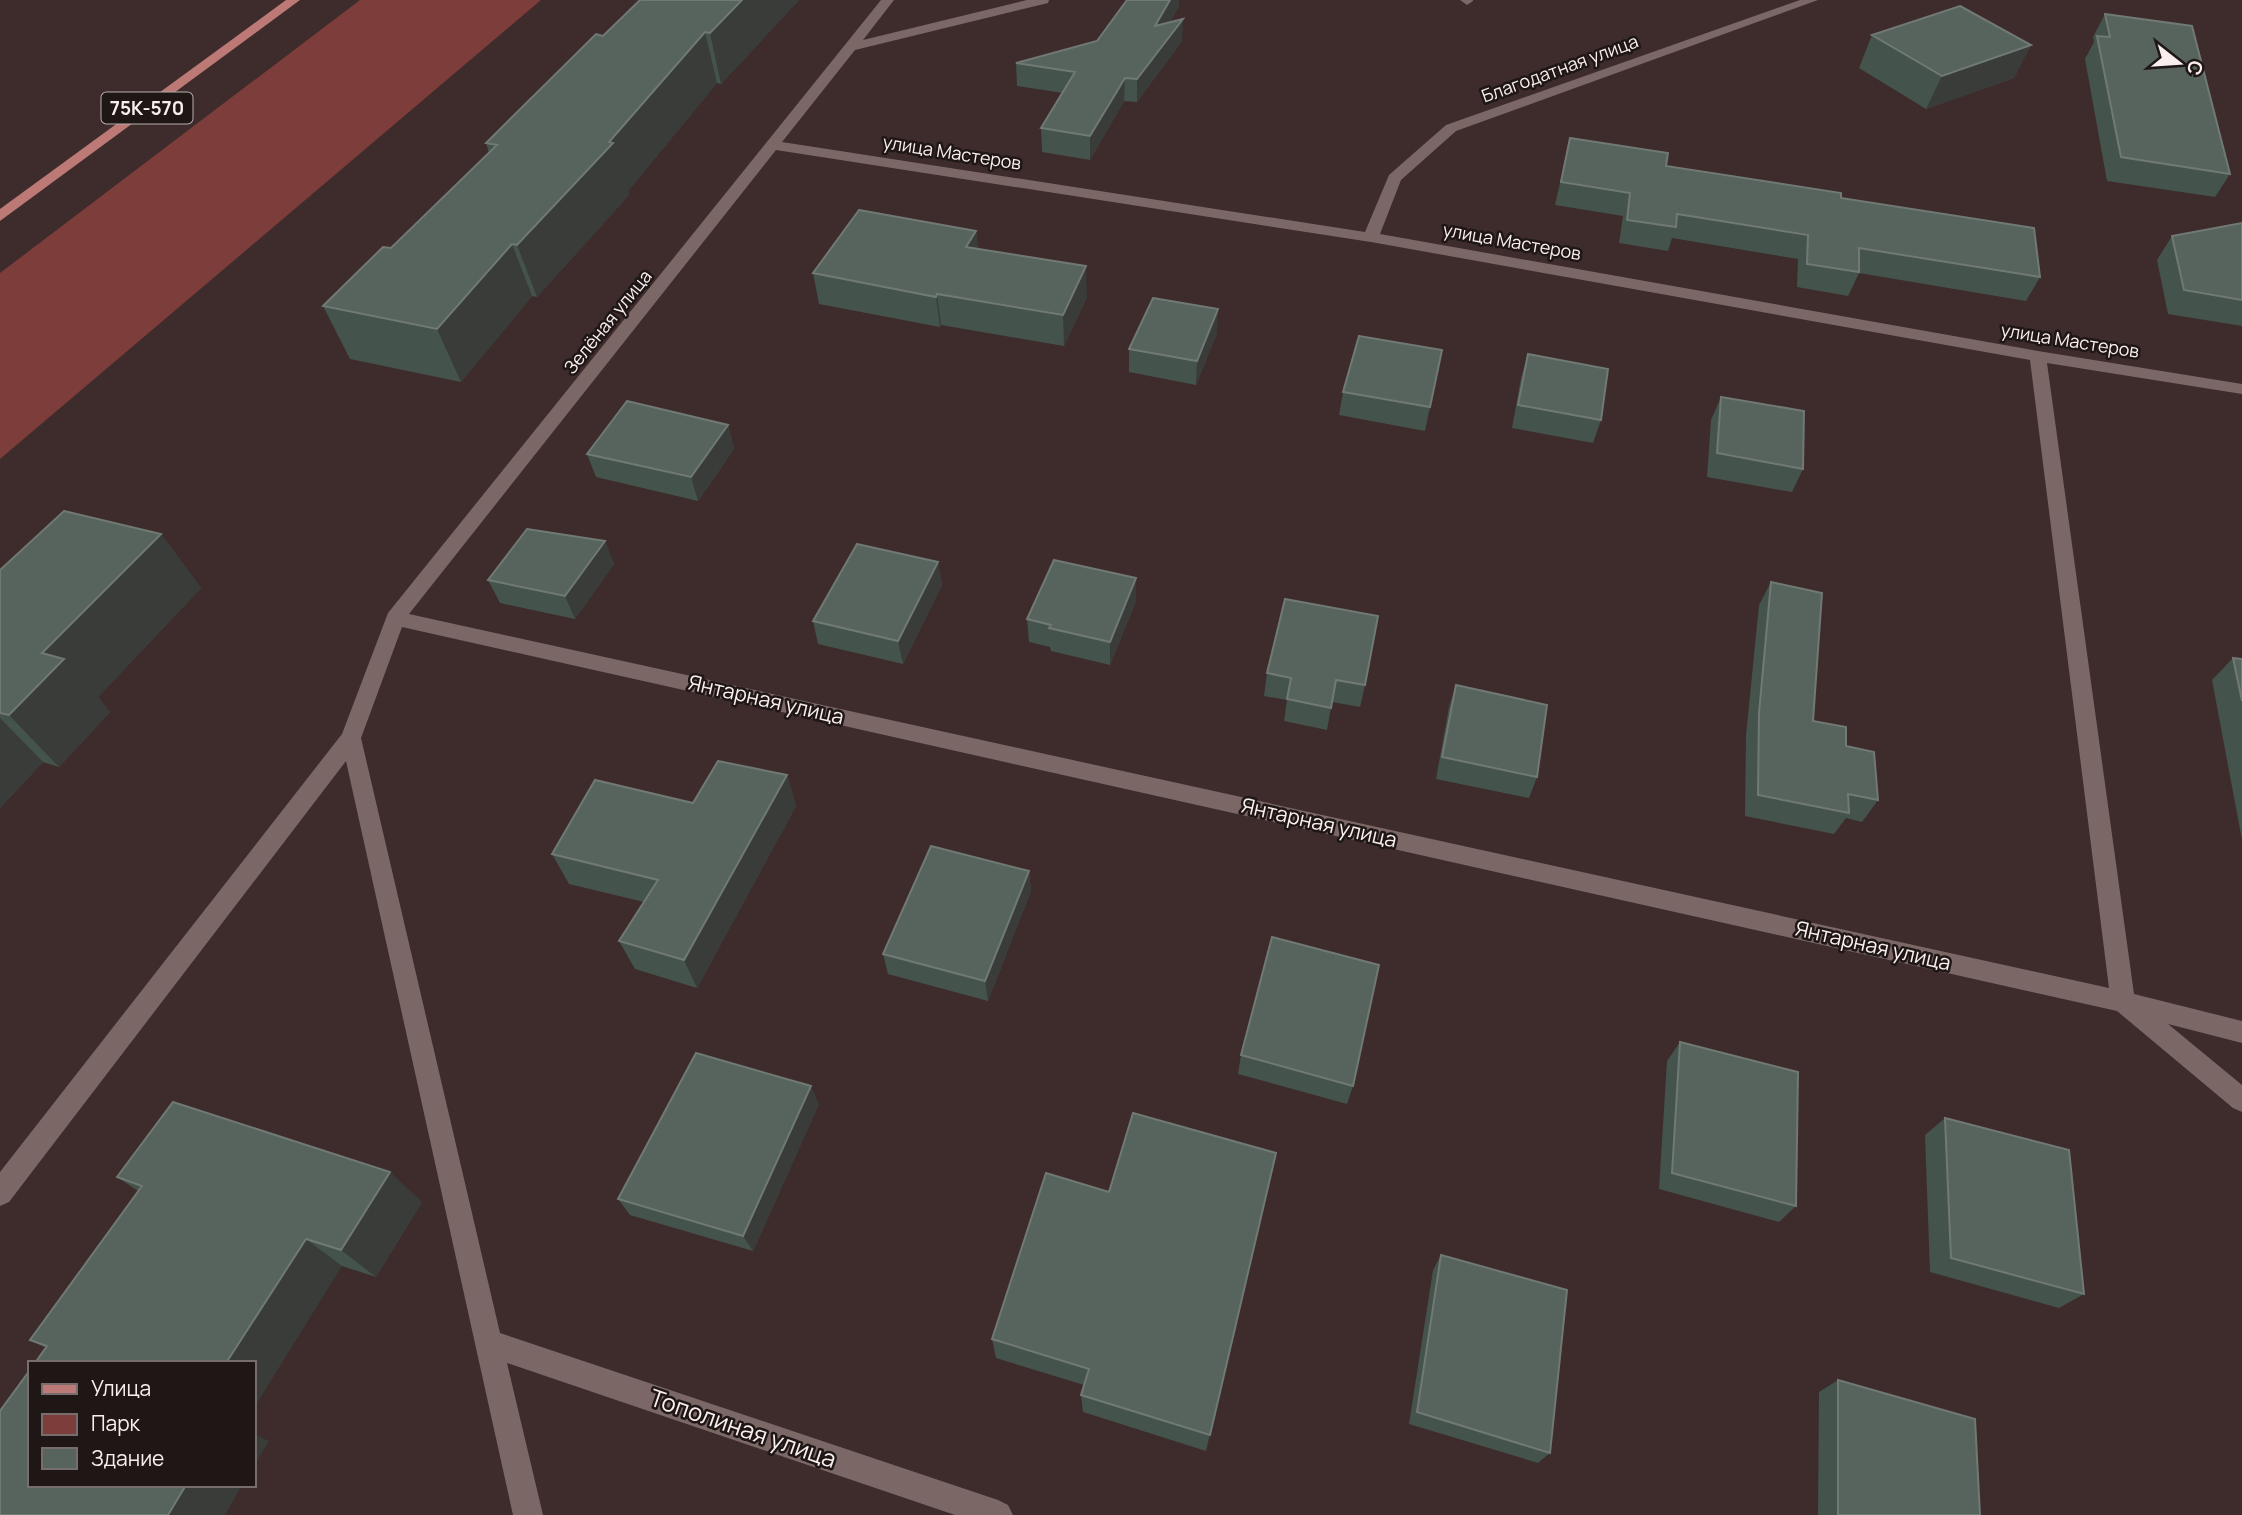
<svg xmlns="http://www.w3.org/2000/svg" width="2242" height="1515" viewBox="0 0 2242 1515" font-family="Manrope,sans-serif">
  <style>
    .green { fill: #7d3d3a }
    .lines { fill: none; stroke-linecap: round; stroke-linejoin: round }
    .minor { fill: #7b6866; fill-rule: evenodd }
    .major { fill: #bc7975; fill-rule: evenodd }
    .wall { fill: #44534c }
    .shaded-wall { fill: #393c38 }
    .building { fill: #57645e; stroke: #717974; stroke-width: 2 }
    .labels { text-anchor: middle; stroke-width: 5; stroke-linejoin: round; paint-order: stroke }
    .far-street-label { font-size: 18px; fill: #faefee; stroke: #1e1716 }
    .shield { fill: #1e1716; stroke: #b8aead; stroke-width: 2 }
    .shield-label { font-size: 19px; font-weight: bold; fill: #faefee }
    .street-label { font-size: 21px; fill: #faefee; stroke: #1e1716 }
    .near-street-label { font-size: 24px; fill: #faefee; stroke: #1e1716 }
  </style>
  <rect width="100%" height="100%" fill="#3d2c2b"/>
  <path class="green" d="M 360,0 L 541,0 L 0,459 L 0,273 Z"/>
  <g class="lines">
    <path class="minor" d="M 881,0 L 894,0 L 863,40 L 1027,0 L 1049,0 L 1048,3 L 855,50 L 782,142 L 1365,232 L 1389,175 L 1446,125 L 1800,0 L 1818,0 L 1456,131 L 1401,180 L 1380,234 L 2038,351 L 2242,384 L 2242,394 L 2047,363 L 2134,994 L 2242,1021 L 2242,1043 L 2168,1024 L 2242,1085 L 2242,1112 L 2233,1108 L 2117,1011 L 402,627 L 361,738 L 500,1333 L 998,1500 L 1008,1505 L 1013,1515 L 955,1515 L 507,1363 L 543,1515 L 513,1515 L 346,761 L 9,1202 L 0,1206 L 0,1172 L 342,734 L 388,613 ZM 776,150 L 1371,242 L 2030,360 L 2109,988 L 409,614 Z
      M 1460,0 L 1473,0 L 1473,1 L 1467,5 Z"/>
    <path class="major" d="M 286,0 L 300,0 L 0,221 L 0,209 Z"/>
  </g>
  <path class="wall" d="M 640,0 L 799,0 L 721,84 L 717,83 L 628,191 L 629,195 L 537,297 L 532,296 L 461,382 L 350,359 L 323,306 L 391,248 L 489,153 L 486,143 Z
    M 1127,0 L 1179,0 L 1179,6 L 1170,22 L 1182,41 L 1137,102 L 1124,101 L 1090,160 L 1042,152 L 1041,128 L 1063,93 L 1017,86 L 1016,63 L 1097,41 Z
    M 2105,14 L 2230,174 L 2215,197 L 2107,181 L 2085,59 L 2094,42 L 2093,37 Z
    M 1872,35 L 2031,45 L 2014,78 L 1926,109 L 1859,68 Z
    M 1570,138 L 1666,166 L 1841,198 L 2040,277 L 2026,301 L 1859,273 L 1848,296 L 1797,287 L 1798,259 L 1672,238 L 1668,251 L 1619,243 L 1623,216 L 1555,205 Z
    M 2242,223 L 2242,326 L 2168,314 L 2157,260 L 2172,236 Z
    M 976,231 L 978,249 L 1087,297 L 1064,346 L 941,325 L 940,327 L 819,304 L 813,273 Z
    M 1217,333 L 1196,385 L 1129,372 L 1129,349 Z
    M 1442,350 L 1425,431 L 1339,415 L 1343,392 Z
    M 1528,354 L 1601,420 L 1593,443 L 1512,428 L 1521,378 Z
    M 1721,397 L 1803,469 L 1792,492 L 1707,477 L 1711,420 Z
    M 728,425 L 734,449 L 698,501 L 596,477 L 587,454 Z
    M 161,534 L 201,588 L 98,697 L 110,712 L 59,767 L 43,762 L 0,808 L 0,570 Z
    M 605,541 L 614,564 L 575,619 L 500,603 L 488,580 Z
    M 938,562 L 942,585 L 903,664 L 818,644 L 813,621 Z
    M 1136,578 L 1136,601 L 1110,665 L 1051,651 L 1050,647 L 1029,642 L 1027,619 Z
    M 1771,582 L 1813,721 L 1846,746 L 1878,800 L 1862,822 L 1846,818 L 1834,834 L 1745,816 L 1746,735 L 1759,605 Z
    M 1285,599 L 1365,685 L 1360,707 L 1332,702 L 1327,730 L 1284,721 L 1287,700 L 1264,696 L 1267,673 Z
    M 2233,658 L 2242,659 L 2242,840 L 2212,680 Z
    M 1456,685 L 1537,777 L 1529,798 L 1436,779 L 1449,707 Z
    M 787,775 L 796,806 L 697,988 L 635,969 L 619,941 L 644,902 L 569,884 L 552,854 L 693,803 Z
    M 1029,871 L 1031,891 L 988,1001 L 888,974 L 883,954 Z
    M 1680,1042 L 1796,1206 L 1779,1222 L 1659,1189 L 1667,1061 Z
    M 1241,1055 L 1353,1086 L 1347,1104 L 1238,1074 Z
    M 819,1104 L 753,1251 L 630,1215 L 618,1199 Z
    M 1945,1118 L 2084,1294 L 2059,1308 L 1930,1272 L 1925,1135 Z
    M 1276,1153 L 1206,1451 L 1083,1412 L 1081,1395 L 1084,1385 L 996,1358 L 992,1339 L 1109,1192 Z
    M 117,1177 L 422,1202 L 376,1277 L 342,1266 L 46,1348 L 30,1340 L 138,1191 Z
    M 1441,1255 L 1550,1453 L 1538,1463 L 1409,1424 L 1433,1270 Z
    M 1838,1380 L 1980,1515 L 1818,1515 L 1819,1392 Z"/>
  <path class="shaded-wall" d="M 742,0 L 799,0 L 721,84 L 710,33 Z
    M 1170,0 L 1179,0 L 1179,6 L 1154,49 L 1155,26 Z
    M 1183,19 L 1182,41 L 1137,102 L 1137,79 Z
    M 705,32 L 717,83 L 628,191 L 629,195 L 537,297 L 517,245 L 609,142 Z
    M 2031,45 L 2014,78 L 1926,109 L 1942,76 Z
    M 1125,78 L 1124,101 L 1090,160 L 1090,136 Z
    M 976,231 L 979,261 L 966,247 Z
    M 512,244 L 532,296 L 461,382 L 437,329 Z
    M 1086,266 L 1087,297 L 1064,346 L 1063,315 Z
    M 937,294 L 941,325 L 940,327 L 936,297 Z
    M 1218,309 L 1217,333 L 1196,385 L 1197,361 Z
    M 728,425 L 734,449 L 698,501 L 691,477 Z
    M 161,534 L 201,588 L 98,697 L 110,712 L 59,767 L 9,715 L 42,653 Z
    M 605,541 L 614,564 L 575,619 L 565,596 Z
    M 938,562 L 942,585 L 903,664 L 898,641 Z
    M 1136,578 L 1136,601 L 1110,665 L 1110,642 Z
    M 0,718 L 43,762 L 0,808 Z
    M 787,775 L 796,806 L 697,988 L 684,960 Z
    M 1029,871 L 1031,891 L 988,1001 L 985,981 Z
    M 811,1086 L 819,1104 L 753,1251 L 743,1236 Z
    M 390,1172 L 422,1202 L 376,1277 L 341,1250 Z
    M 306,1239 L 342,1266 L 254,1408 L 254,1363 L 226,1363 Z
    M 254,1434 L 269,1441 L 254,1466 Z
    M 186,1485 L 242,1485 L 225,1515 L 168,1515 Z"/>
  <path class="building" d="M 640,0 L 742,0 L 710,33 L 705,32 L 609,142 L 613,143 L 517,245 L 512,244 L 437,329 L 323,306 L 383,247 L 391,248 L 497,145 L 486,143 L 596,34 L 603,36 Z
    M 1127,0 L 1170,0 L 1155,26 L 1183,19 L 1137,79 L 1125,78 L 1090,136 L 1041,128 L 1075,72 L 1016,63 L 1097,41 Z
    M 1960,6 L 2031,45 L 1942,76 L 1872,35 Z
    M 2105,14 L 2192,26 L 2230,174 L 2121,157 L 2097,36 L 2110,37 Z
    M 1570,138 L 1668,153 L 1666,166 L 1841,193 L 1841,198 L 2034,228 L 2040,277 L 1859,248 L 1859,272 L 1807,264 L 1808,235 L 1677,214 L 1676,227 L 1627,220 L 1630,193 L 1561,182 Z
    M 859,210 L 976,231 L 966,247 L 1086,266 L 1063,315 L 937,294 L 936,297 L 813,273 Z
    M 2242,223 L 2242,300 L 2184,290 L 2172,236 Z
    M 1153,298 L 1218,309 L 1197,361 L 1129,349 Z
    M 1359,336 L 1442,350 L 1430,407 L 1343,392 Z
    M 1528,354 L 1608,369 L 1601,420 L 1518,405 Z
    M 1721,397 L 1804,411 L 1803,469 L 1717,453 Z
    M 627,401 L 728,425 L 691,477 L 587,454 Z
    M 64,511 L 161,534 L 42,653 L 64,659 L 9,715 L 0,713 L 0,570 Z
    M 527,529 L 605,541 L 565,596 L 488,580 Z
    M 857,544 L 938,562 L 898,641 L 813,621 Z
    M 1054,560 L 1136,578 L 1110,642 L 1049,628 L 1051,625 L 1027,619 Z
    M 1771,582 L 1822,593 L 1813,721 L 1846,727 L 1846,746 L 1874,752 L 1878,800 L 1848,794 L 1849,813 L 1758,795 L 1759,713 Z
    M 1285,599 L 1378,616 L 1365,685 L 1336,680 L 1331,708 L 1287,699 L 1291,678 L 1267,673 Z
    M 2233,658 L 2242,659 L 2242,701 Z
    M 1456,685 L 1547,705 L 1537,777 L 1442,757 Z
    M 718,761 L 787,775 L 684,960 L 619,941 L 658,880 L 552,854 L 595,780 L 693,803 Z
    M 931,846 L 1029,871 L 985,981 L 883,954 Z
    M 1272,937 L 1379,965 L 1353,1086 L 1241,1055 Z
    M 1680,1042 L 1798,1072 L 1796,1206 L 1672,1173 Z
    M 696,1053 L 811,1086 L 743,1236 L 618,1199 Z
    M 173,1102 L 390,1172 L 341,1250 L 306,1239 L 226,1363 L 35,1363 L 47,1346 L 30,1340 L 142,1186 L 117,1177 Z
    M 1133,1113 L 1276,1153 L 1210,1435 L 1081,1395 L 1089,1369 L 992,1339 L 1046,1173 L 1109,1192 Z
    M 1945,1118 L 2069,1150 L 2084,1294 L 1951,1258 Z
    M 1441,1255 L 1567,1290 L 1550,1453 L 1417,1412 Z
    M 30,1370 L 30,1485 L 186,1485 L 168,1515 L 0,1515 L 0,1411 Z
    M 1838,1380 L 1975,1419 L 1980,1515 L 1838,1515 Z"/>
  <g class="labels">
    <g class="far-street-label">
      <text transform="translate(1560 69) rotate(-20)" y="6">Благодатная улица</text>
      <text transform="translate(952 153) rotate(9)" y="6">улица Мастеров</text>
      <text transform="translate(1512 242) rotate(10)" y="6">улица Мастеров</text>
      <text transform="translate(608 322) rotate(-51)" y="6">Зелёная улица</text>
      <text transform="translate(2070 341) rotate(9)" y="6">улица Мастеров</text>
    </g>
    <rect class="shield" x="101.5" y="92.5" width="91" height="31" rx="5"/>
    <g class="shield-label">
      <text x="147" y="115">75К-570</text>
    </g>
    <g class="street-label">
      <text transform="translate(766 700) rotate(13)" y="7">Янтарная улица</text>
      <text transform="translate(1319 823) rotate(13)" y="7">Янтарная улица</text>
      <text transform="translate(1873 946) rotate(13)" y="7">Янтарная улица</text>
    </g>
    <g class="near-street-label">
      <text transform="translate(743 1429) rotate(19)" y="8">Тополиная улица</text>
    </g>
  </g>
  <rect x="28" y="1361" width="228" height="126" fill="#1e1716" stroke="#766d6c" stroke-width="2"/>
  <rect x="42" y="1384" width="35" height="10" fill="#bc7975" stroke="#766d6c" stroke-width="2"/>
  <text x="91" y="1396" font-size="21" fill="#faefee">Улица</text>
  <rect x="42" y="1414" width="35" height="21" fill="#7d3d3a" stroke="#766d6c" stroke-width="2"/>
  <text x="91" y="1431" font-size="21" fill="#faefee">Парк</text>
  <rect x="42" y="1448" width="35" height="21" fill="#57645e" stroke="#766d6c" stroke-width="2"/>
  <text x="91" y="1466" font-size="21" fill="#faefee">Здание</text>
  <g transform="translate(2179 63) rotate(107)" stroke="#1e1716" stroke-width="5" paint-order="stroke">
  <path d="M0-5L12 26L0 18L-12 26Z" fill="#faefee"/>
  <text y="-10" font-size="19" font-weight="bold" text-anchor="middle" fill="#faefee">С</text>
  </g>
</svg>
